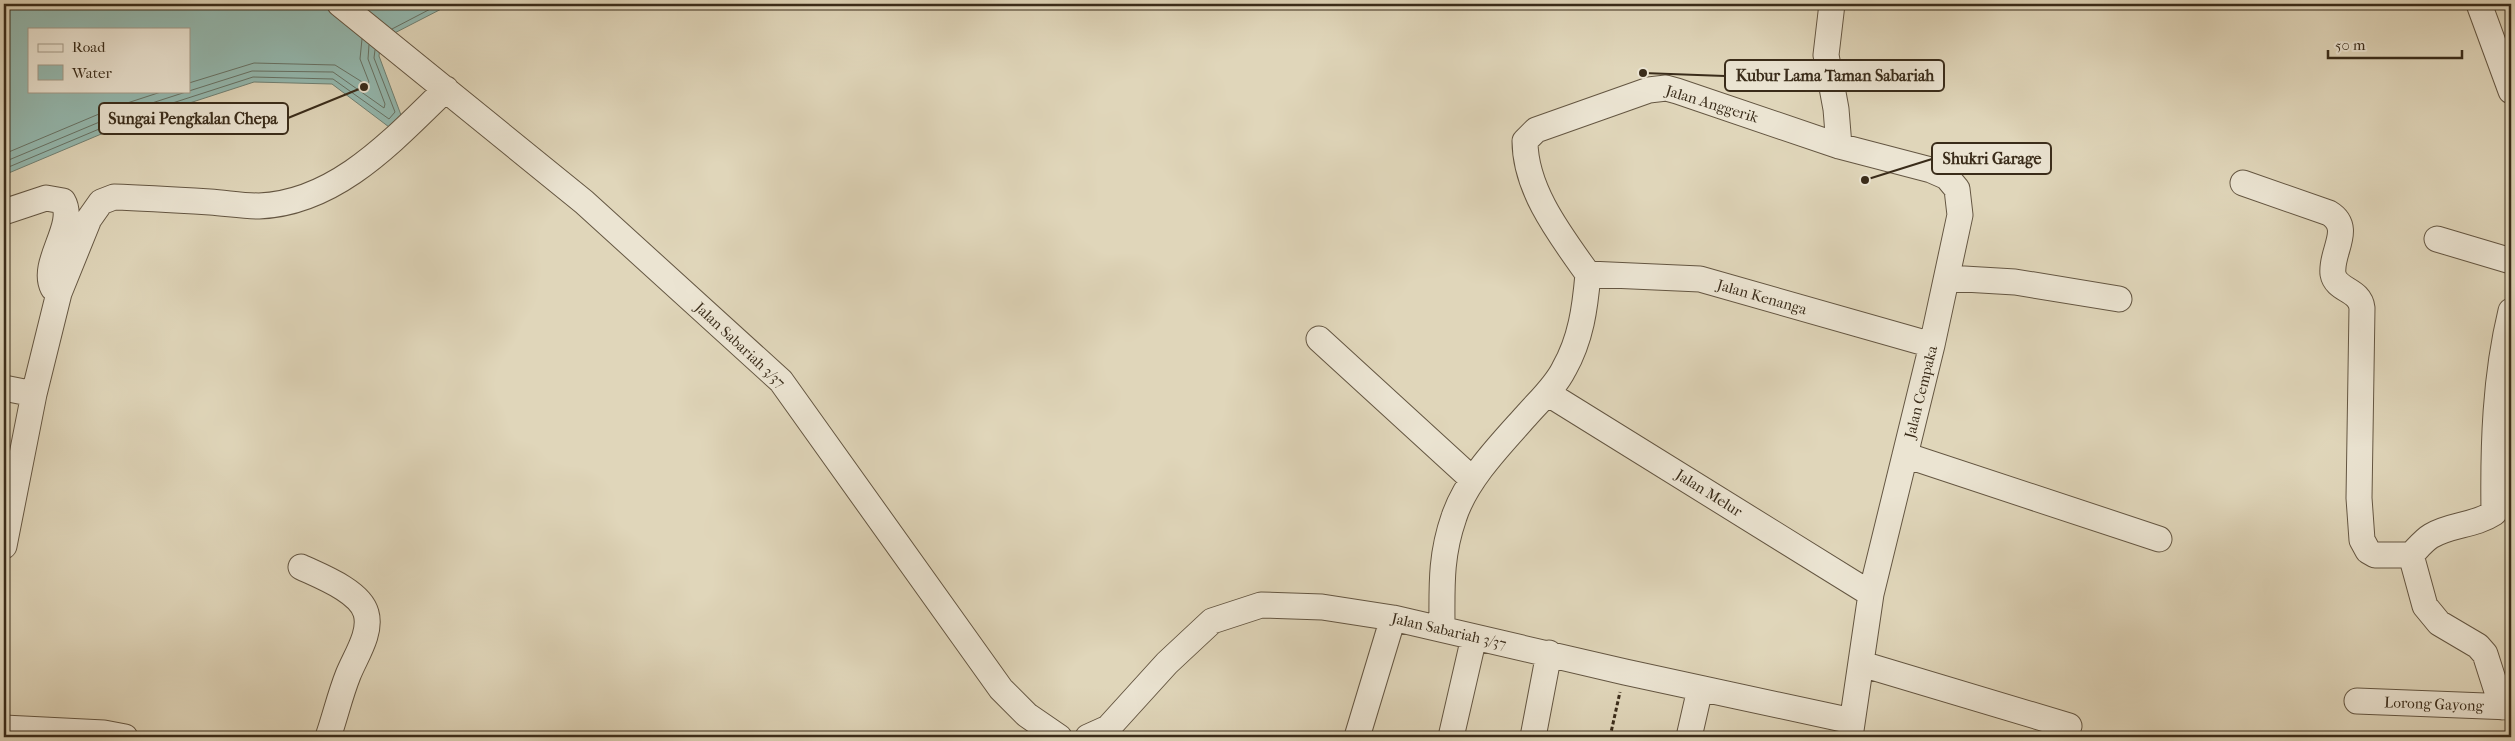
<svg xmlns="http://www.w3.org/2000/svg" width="2515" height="741" viewBox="0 0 2515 741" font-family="'IM FELL French Canon',serif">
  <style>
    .water { fill: #94b9b0; stroke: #708174; fill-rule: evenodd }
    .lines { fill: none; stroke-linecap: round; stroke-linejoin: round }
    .shore { stroke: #677265; stroke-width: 1 }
    .minor-casing { stroke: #645642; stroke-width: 27 }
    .path { stroke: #3a2c1a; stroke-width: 3; stroke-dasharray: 4 2.5; stroke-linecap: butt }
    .minor { stroke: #ebe4d2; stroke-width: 25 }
    .labels { text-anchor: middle; stroke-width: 4; stroke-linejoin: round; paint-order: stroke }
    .street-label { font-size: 15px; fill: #3a2c1a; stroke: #ebe4d2 }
    .leader { fill: none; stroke: #3a2c1a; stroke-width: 2 }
    .callout-dot { fill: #3a2c1a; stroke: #ebe4d2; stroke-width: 2 }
    .callout { fill: #ebe4d2; stroke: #3a2c1a; stroke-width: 2 }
    .callout-label { font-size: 16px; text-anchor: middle; font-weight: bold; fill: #3a2c1a }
  </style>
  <rect width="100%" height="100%" fill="#e0d6ba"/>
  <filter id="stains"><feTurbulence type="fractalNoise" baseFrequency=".004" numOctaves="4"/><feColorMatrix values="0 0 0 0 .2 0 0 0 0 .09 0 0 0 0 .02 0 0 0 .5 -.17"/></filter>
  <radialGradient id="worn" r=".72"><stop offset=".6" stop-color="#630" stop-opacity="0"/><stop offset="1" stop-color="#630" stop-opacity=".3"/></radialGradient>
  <path class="water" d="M 15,4 L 451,4 L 381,40 L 379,56 L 401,115 L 389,127 L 332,84 L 254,82 L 125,124 L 4,175 L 4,7 ZM 29,29 L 189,29 L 189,91 L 29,91 Z"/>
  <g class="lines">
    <path class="shore" d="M 392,29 L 440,4
      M 189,83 L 254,63 L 335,65 L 367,85 L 369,82 L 360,59 L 362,39
      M 189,91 L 252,71 L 333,72 L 384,108 L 385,104 L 368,59 L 369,45
      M 4,154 L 118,106 L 164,91
      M 4,162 L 121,113 L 189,91
      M 4,169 L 123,119 L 253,77 L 333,79 L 389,119 L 395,112 L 374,58 L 375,50"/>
    <g class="minor-casing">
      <path id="minor" d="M 340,4 L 584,202 L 781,381 L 1001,689 L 1027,715 L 1059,737
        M 1832,4 L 1826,55 L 1836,109 L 1839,146
        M 2479,4 L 2511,91
        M 2243,183 L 2329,213 C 2354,228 2330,252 2333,274 C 2336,291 2360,289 2362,308 L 2359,498 L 2362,540 L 2368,551 L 2375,555 L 2411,555 C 2417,549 2424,540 2431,536 C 2451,524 2474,526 2494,513 C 2493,445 2495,377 2511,311
        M 4,212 L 46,198 L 63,201 C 77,225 40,263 53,288
        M 2437,239 L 2511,261
        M 1588,274 C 1561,236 1525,190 1525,141 L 1536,130 L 1649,90 L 1666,88 L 1677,91 L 1839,146 L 1931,170 L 1947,177 L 1957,189 L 1960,215 L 1932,345 L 1871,594 L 1850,737
        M 1588,274 L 1700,279 L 1932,345
        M 1947,278 L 2015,282 L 2119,299
        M 1319,339 L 1472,479
        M 4,388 L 34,394
        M 1547,393 L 1871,594
        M 1905,455 L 2159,539
        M 4,546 L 34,394 L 59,293 L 89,219 L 101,202 L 114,197 C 146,198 178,200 210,202 C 226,203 243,206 259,206 C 337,203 394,139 446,89
        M 2411,555 L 2425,606 L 2439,623 L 2478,646 L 2485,654 L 2502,707
        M 301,567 C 320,576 360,591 366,613 C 372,633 355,657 348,675 C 340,695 335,717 328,737
        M 1442,629 C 1442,588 1440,557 1454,517 C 1466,480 1500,445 1526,416 C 1539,401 1555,387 1564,369 C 1581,339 1585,308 1588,274
        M 1862,664 L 2069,726
        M 2357,701 L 2511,707
        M 4,728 L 104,733 L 125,737
        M 1088,737 L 1108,728 L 1167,663 L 1212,621 L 1261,605 L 1322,607 L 1393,618 L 1625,672 L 1852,721
        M 1357,737 L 1393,618
        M 1451,737 L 1474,637
        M 1533,737 L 1549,653
        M 1689,737 L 1700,689"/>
    </g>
    <path class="path" d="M 1610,737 L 1620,692"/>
    <use href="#minor" class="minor"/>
  </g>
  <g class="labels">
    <g class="street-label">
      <text transform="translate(1712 104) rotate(17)" y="5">Jalan Anggerik</text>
      <text transform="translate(1762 297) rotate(16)" y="5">Jalan Kenanga</text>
      <text transform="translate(740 345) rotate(43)" y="5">Jalan Sabariah 3/37</text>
      <text transform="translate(1921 392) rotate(-76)" y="5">Jalan Cempaka</text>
      <text transform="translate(1709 493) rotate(32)" y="5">Jalan Melur</text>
      <text transform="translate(1449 631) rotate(13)" y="5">Jalan Sabariah 3/37</text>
      <text transform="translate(2434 704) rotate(2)" y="5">Lorong Gayong</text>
    </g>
  </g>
  <path class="leader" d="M1643 73L1725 76M364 87L288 118M1865 180L1932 159"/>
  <g class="callout-dot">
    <circle cx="1643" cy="73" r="5"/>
    <circle cx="364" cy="87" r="5"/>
    <circle cx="1865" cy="180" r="5"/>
  </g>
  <g class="callout">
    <rect x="1725" y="60" width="219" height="31" rx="5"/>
    <rect x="99" y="103" width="189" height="31" rx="5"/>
    <rect x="1932" y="143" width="119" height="31" rx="5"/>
  </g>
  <g class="callout-label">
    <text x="1835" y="81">Kubur Lama Taman Sabariah</text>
    <text x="193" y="124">Sungai Pengkalan Chepa</text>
    <text x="1992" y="164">Shukri Garage</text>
  </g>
  <rect width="2515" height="741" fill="none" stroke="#e0d6ba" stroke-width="20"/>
  <rect x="5" y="5" width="2505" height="731" fill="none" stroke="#3a2c1a" stroke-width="2.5"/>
  <rect x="10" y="10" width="2495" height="721" fill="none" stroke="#3a2c1a"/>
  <rect x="28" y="28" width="162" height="65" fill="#ebe4d2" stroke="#a49a88"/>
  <rect x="38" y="44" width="25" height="8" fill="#ebe4d2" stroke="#a49a88"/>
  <text x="72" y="52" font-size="15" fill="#3a2c1a">Road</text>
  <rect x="38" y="65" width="25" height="15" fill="#94b9b0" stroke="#a49a88"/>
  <text x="72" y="78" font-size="15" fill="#3a2c1a">Water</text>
  <path d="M2328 50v8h134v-8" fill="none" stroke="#3a2c1a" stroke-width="2.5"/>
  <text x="2335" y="50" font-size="15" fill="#3a2c1a" stroke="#ebe4d2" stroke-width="4" paint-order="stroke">50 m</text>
  <rect width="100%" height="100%" filter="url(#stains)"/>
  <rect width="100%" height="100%" fill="url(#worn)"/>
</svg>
